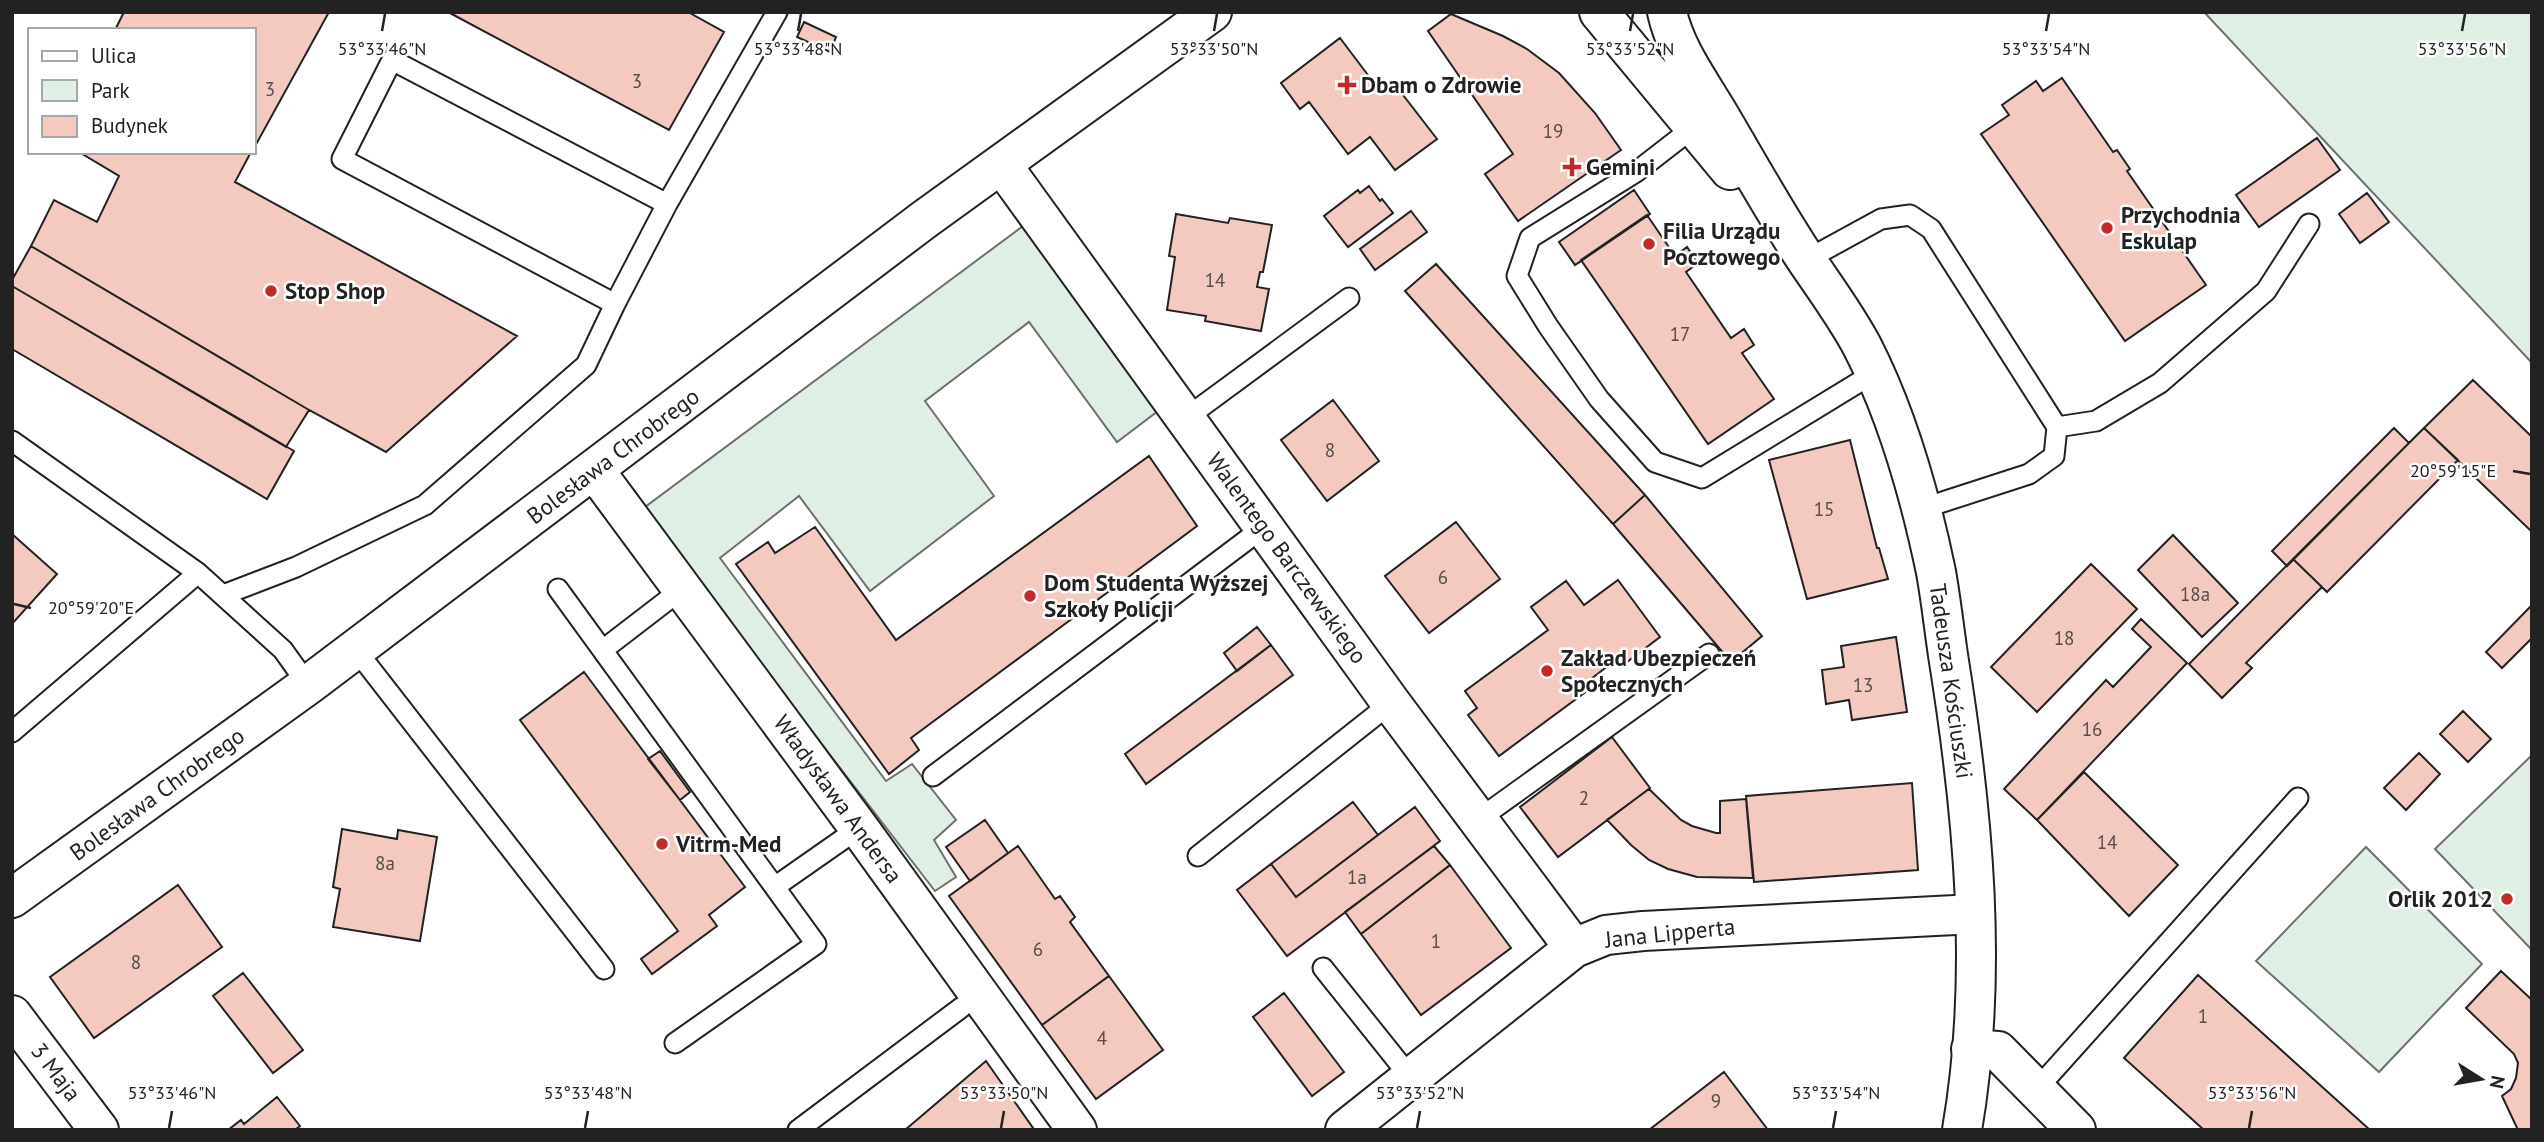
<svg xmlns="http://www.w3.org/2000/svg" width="2544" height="1142" viewBox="0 0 2544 1142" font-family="'PT Sans',sans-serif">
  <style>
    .green { fill: #e0efe3; stroke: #6f6f6f; stroke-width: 2 }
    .building { fill: #f3c9c0; stroke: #222; stroke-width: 2 }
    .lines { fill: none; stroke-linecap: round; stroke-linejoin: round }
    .lane-casing { stroke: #222; stroke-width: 23 }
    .street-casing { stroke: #222; stroke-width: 42 }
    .secondary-casing { stroke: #222; stroke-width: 42 }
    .primary-casing { stroke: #222; stroke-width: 42 }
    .lane { stroke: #fff; stroke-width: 19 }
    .street { stroke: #fff; stroke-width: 38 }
    .secondary { stroke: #fff; stroke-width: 38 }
    .primary { stroke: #fff; stroke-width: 38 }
    .ticks { fill: none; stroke: #222; stroke-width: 2.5 }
    .poi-dot { fill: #c62828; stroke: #fff; stroke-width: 2.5 }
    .labels { text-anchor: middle; stroke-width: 5; stroke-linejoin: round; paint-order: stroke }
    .number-label { font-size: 19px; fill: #564c4a }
    .poi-label { font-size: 23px; font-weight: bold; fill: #222; stroke: #fff; text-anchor: start }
    .street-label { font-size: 23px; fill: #222; stroke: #fff }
    .ticks-label { font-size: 18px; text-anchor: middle; fill: #222; stroke: #fff; stroke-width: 5; stroke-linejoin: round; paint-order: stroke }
  </style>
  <rect width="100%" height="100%" fill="#fff"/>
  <path class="green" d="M 2204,12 L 2532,12 L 2532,363 Z
    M 1023,226 L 1158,411 L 1117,442 L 1029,322 L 925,401 L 994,496 L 870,591 L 799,496 L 720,558 L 886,781 L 912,764 L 956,820 L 934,840 L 956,877 L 935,891 L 641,510 Z
    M 2532,755 L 2532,950 L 2435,849 Z
    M 2366,847 L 2482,964 L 2379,1072 L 2256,961 Z"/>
  <path class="building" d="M 124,12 L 329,12 L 254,148 L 254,30 L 115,30 Z
    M 448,12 L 688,12 L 724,32 L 669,130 Z
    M 1451,14 L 1503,36 L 1527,49 L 1559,73 L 1595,113 L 1621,150 L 1518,221 L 1485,174 L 1513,154 L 1428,31 Z
    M 804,22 L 836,37 L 830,52 L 797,37 Z
    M 1340,38 L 1380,91 L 1393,82 L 1437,139 L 1395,170 L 1370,137 L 1348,154 L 1309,102 L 1300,109 L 1281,83 Z
    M 2062,78 L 2113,152 L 2117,150 L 2130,169 L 2127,171 L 2206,285 L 2125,341 L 1981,134 L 2009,115 L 2002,105 L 2036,81 L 2043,91 Z
    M 2317,138 L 2340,170 L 2259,227 L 2236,195 Z
    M 79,152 L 251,152 L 235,182 L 517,336 L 386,452 L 309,410 L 31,246 L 54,200 L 97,222 L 119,176 Z
    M 1369,186 L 1380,201 L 1382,199 L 1393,213 L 1348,247 L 1324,216 L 1358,190 L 1360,193 Z
    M 1634,190 L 1650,214 L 1575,265 L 1559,242 Z
    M 2367,193 L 2389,222 L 2360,243 L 2339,214 Z
    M 1411,211 L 1427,232 L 1375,270 L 1360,249 Z
    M 1176,214 L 1228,223 L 1230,218 L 1272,225 L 1263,272 L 1260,272 L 1257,287 L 1269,289 L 1261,331 L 1205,321 L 1206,316 L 1167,310 L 1175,257 L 1169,256 Z
    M 1647,215 L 1675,256 L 1687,247 L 1698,263 L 1686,272 L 1731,338 L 1744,329 L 1754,345 L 1742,353 L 1774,399 L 1708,444 L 1581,260 Z
    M 31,246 L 309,410 L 286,447 L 12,286 L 12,280 Z
    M 1436,264 L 1645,495 L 1613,524 L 1405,291 Z
    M 12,286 L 294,451 L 267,499 L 12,349 Z
    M 2473,380 L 2532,437 L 2532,532 L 2424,428 Z
    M 1333,400 L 1379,461 L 1327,501 L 1281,440 Z
    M 2394,428 L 2409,443 L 2287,566 L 2272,551 Z
    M 2424,428 L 2458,460 L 2327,592 L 2293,559 Z
    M 1850,440 L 1877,548 L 1879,548 L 1888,579 L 1807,599 L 1769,460 Z
    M 1149,456 L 1197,526 L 911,738 L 919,750 L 889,774 L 736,564 L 768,542 L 775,553 L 815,527 L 896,640 Z
    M 1645,495 L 1762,636 L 1731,662 L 1613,524 Z
    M 1456,522 L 1500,579 L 1429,633 L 1385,576 Z
    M 12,534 L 57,574 L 12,624 Z
    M 2173,535 L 2238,603 L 2202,637 L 2138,570 Z
    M 2293,559 L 2322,587 L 2246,663 L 2252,668 L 2222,698 L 2189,664 Z
    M 2091,564 L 2137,609 L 2037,712 L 1991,667 Z
    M 1618,580 L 1660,637 L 1627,662 L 1622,655 L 1591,679 L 1595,685 L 1499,756 L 1468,715 L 1477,708 L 1465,691 L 1548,630 L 1531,607 L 1566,581 L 1584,605 Z
    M 2532,605 L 2532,638 L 2502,668 L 2486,652 Z
    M 2141,619 L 2187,663 L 2037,820 L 2004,789 L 2106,680 L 2113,687 L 2151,647 L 2132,629 Z
    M 1257,627 L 1271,645 L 1237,671 L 1224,653 Z
    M 1896,637 L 1907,712 L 1852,720 L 1849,700 L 1826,704 L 1822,670 L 1844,667 L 1841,646 Z
    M 1271,645 L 1293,675 L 1146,784 L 1125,754 Z
    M 584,672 L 745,887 L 709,915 L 717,926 L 652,974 L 641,959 L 678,931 L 520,720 Z
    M 2463,711 L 2491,739 L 2468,762 L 2440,734 Z
    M 1612,737 L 1650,788 L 1558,857 L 1520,807 Z
    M 660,751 L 690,792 L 680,800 L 648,759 Z
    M 2419,753 L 2440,774 L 2406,810 L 2384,788 Z
    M 2084,772 L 2178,865 L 2129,916 L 2037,820 Z
    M 1912,783 L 1918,870 L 1754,882 L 1746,796 Z
    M 1649,789 L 1681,820 L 1692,826 L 1716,833 L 1720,833 L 1720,801 L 1746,799 L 1753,878 L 1697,877 L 1668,869 L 1649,860 L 1631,845 L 1607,820 Z
    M 1353,802 L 1378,835 L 1296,897 L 1271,864 Z
    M 1415,807 L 1440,841 L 1287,956 L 1237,890 L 1271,864 L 1296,897 Z
    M 985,820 L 1008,853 L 970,881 L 946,847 Z
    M 342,829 L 397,839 L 398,830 L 437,837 L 420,941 L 333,927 L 340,889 L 333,887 Z
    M 1018,846 L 1055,899 L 1060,896 L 1075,917 L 1070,922 L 1109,976 L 1042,1025 L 949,896 Z
    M 1434,846 L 1450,865 L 1361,934 L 1345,912 Z
    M 1450,865 L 1511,948 L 1421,1015 L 1361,934 Z
    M 178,885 L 222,947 L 94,1038 L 50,977 Z
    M 2501,971 L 2532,1000 L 2532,1130 L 2518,1130 L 2502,1096 L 2511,1089 L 2516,1078 L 2518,1063 L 2514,1054 L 2466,1008 Z
    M 243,973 L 303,1050 L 273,1073 L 213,996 Z
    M 2198,975 L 2370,1130 L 2204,1130 L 2124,1058 Z
    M 1109,976 L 1163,1050 L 1096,1099 L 1042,1025 Z
    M 1284,993 L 1344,1072 L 1312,1096 L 1253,1017 Z
    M 986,1061 L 1033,1128 L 1031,1130 L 905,1130 Z
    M 1724,1072 L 1768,1130 L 1649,1130 Z
    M 277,1097 L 300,1126 L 295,1130 L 228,1130 L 241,1120 L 244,1124 Z"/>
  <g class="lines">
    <g class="lane-casing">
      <path id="lane" d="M 1694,127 L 1636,172 L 1530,238 L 1517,276 L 1548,326 L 1599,399 L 1655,462 L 1702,478 L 1874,373
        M 1806,260 L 1881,219 L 1910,215 L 1931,229 L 2057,427 L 2054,456 L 2029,474 L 1921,509
        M 615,304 L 342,159 L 392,60 L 667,204
        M 1186,418 L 1349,298
        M 2057,427 L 2096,421 L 2160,383 L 2266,291 L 2309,224
        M 12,441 L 198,573 L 283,650 L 308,685
        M 558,589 L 816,944 L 675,1043
        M 223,595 L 296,567 L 425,505 L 586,365 L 615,304 L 667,204 L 777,12
        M 604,649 L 682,589
        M 356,650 L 604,969
        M 12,732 L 198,573
        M 933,776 L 1264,527
        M 1479,819 L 1709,654
        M 1198,856 L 1391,703
        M 776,886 L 859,828
        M 1323,968 L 1411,1078
        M 2036,1090 L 2298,798
        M 798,1130 L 962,1007"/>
    </g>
    <g class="street-casing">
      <path id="street" d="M 1002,165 L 1391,703 L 1574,948
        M 595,471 L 859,828 L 1077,1130
        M 12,1015 L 99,1130
        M 1971,1049 L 1998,1051 L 2076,1130
        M 1345,1130 L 1574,948 L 1606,935 L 1643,931 L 1975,914"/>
    </g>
    <g class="secondary-casing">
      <path id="secondary" d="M 12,898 L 308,685 L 925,219 L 1212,12"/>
    </g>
    <g class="primary-casing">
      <path id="primary" d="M 1599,12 L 1730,170
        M 1667,12 C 1675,49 1699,81 1718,113 C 1747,162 1775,213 1807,261 C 1826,289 1846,316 1862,346 C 1898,416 1920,495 1936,572 C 1941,600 1944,628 1948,655 C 1973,811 1989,973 1962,1130"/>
    </g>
    <use href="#lane" class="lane"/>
    <use href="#street" class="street"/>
    <use href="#secondary" class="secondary"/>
    <use href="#primary" class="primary"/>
  </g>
  <path class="ticks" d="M 382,31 L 385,14M 798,31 L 801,14M 1214,31 L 1217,14M 1630,31 L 1633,14M 2046,31 L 2049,14M 2462,31 L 2465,14M 2513,471 L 2530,474M 14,604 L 31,608M 169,1128 L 172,1111M 585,1128 L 588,1111M 1001,1128 L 1004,1111M 1417,1128 L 1420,1111M 1833,1128 L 1836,1111M 2249,1128 L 2252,1111"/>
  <g class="poi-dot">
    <path d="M1343.5 74.5h7v7h7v7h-7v7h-7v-7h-7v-7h7z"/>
    <path d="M1568.5 156.5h7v7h7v7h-7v7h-7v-7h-7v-7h7z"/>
    <circle cx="2107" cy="228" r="7"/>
    <circle cx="1649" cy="244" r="7"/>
    <circle cx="271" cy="291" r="7"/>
    <circle cx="1030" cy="596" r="7"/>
    <circle cx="1547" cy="671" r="7"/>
    <circle cx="662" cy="844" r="7"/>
    <circle cx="2507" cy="899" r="7"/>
  </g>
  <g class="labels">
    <g class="number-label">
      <text x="637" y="88">3</text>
      <text x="270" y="96">3</text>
      <text x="1553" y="138">19</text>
      <text x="1215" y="287">14</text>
      <text x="1680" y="341">17</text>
      <text x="1330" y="457">8</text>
      <text x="1824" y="516">15</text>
      <text x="1443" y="584">6</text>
      <text x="2195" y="601">18a</text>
      <text x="2064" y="645">18</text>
      <text x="1863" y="692">13</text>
      <text x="2092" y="736">16</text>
      <text x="1584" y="805">2</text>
      <text x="2107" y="849">14</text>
      <text x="385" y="870">8a</text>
      <text x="1357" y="884">1a</text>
      <text x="1436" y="948">1</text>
      <text x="1038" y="956">6</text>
      <text x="136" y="969">8</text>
      <text x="2203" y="1023">1</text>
      <text x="1102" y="1045">4</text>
      <text x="1716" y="1108">9</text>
    </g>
    <g class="poi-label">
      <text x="1361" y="93">Dbam o Zdrowie</text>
      <text x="1586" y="175">Gemini</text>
      <text x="2121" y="223">Przychodnia<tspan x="2121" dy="26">Eskulap</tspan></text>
      <text x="1663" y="239">Filia Urządu<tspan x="1663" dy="26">Pocztowego</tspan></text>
      <text x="285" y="299">Stop Shop</text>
      <text x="1044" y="591">Dom Studenta Wyższej<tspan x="1044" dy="26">Szkoły Policji</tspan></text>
      <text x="1561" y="666">Zakład Ubezpieczeń<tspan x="1561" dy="26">Społecznych</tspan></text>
      <text x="676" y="852">Vitrm-Med</text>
      <text x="2493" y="907" text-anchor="end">Orlik 2012</text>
    </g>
    <g class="street-label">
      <text transform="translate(613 456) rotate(-37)" y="8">Bolesława Chrobrego</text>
      <text transform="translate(1287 558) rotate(54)" y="8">Walentego Barczewskiego</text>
      <text transform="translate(1951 681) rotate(82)" y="8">Tadeusza Kościuszki</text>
      <text transform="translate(157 794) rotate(-36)" y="8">Bolesława Chrobrego</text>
      <text transform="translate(838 799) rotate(54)" y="8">Władysława Andersa</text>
      <text transform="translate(1670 933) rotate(-6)" y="8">Jana Lipperta</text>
      <text transform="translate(56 1072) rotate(53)" y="8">3 Maja</text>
    </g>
  </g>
  <g class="ticks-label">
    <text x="382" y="55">53°33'46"N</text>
    <text x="798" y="55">53°33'48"N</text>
    <text x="1214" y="55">53°33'50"N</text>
    <text x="1630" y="55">53°33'52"N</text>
    <text x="2046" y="55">53°33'54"N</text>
    <text x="2462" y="55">53°33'56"N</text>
    <text x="2453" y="477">20°59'15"E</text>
    <text x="91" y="614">20°59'20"E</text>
    <text x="172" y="1099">53°33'46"N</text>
    <text x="588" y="1099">53°33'48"N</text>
    <text x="1004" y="1099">53°33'50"N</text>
    <text x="1420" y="1099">53°33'52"N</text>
    <text x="1836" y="1099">53°33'54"N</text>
    <text x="2252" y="1099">53°33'56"N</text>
  </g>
  <rect width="2544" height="1142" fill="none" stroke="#222222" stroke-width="28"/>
  <rect x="28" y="28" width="228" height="126" fill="#ffffff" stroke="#a7a7a7" stroke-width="2"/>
  <rect x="42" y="51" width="35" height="10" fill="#ffffff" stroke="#a7a7a7" stroke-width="2"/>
  <text x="91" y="63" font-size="21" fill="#222222">Ulica</text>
  <rect x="42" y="80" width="35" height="21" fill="#e0efe3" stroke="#a7a7a7" stroke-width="2"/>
  <text x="91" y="98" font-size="21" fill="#222222">Park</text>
  <rect x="42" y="116" width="35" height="21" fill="#f3c9c0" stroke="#a7a7a7" stroke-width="2"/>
  <text x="91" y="133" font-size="21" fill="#222222">Budynek</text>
  <g transform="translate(2481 1079) rotate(101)" stroke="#ffffff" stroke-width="5" paint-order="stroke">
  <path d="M0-5L12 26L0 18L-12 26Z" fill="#222222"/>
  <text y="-10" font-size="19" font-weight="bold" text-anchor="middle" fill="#222222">N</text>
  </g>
</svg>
